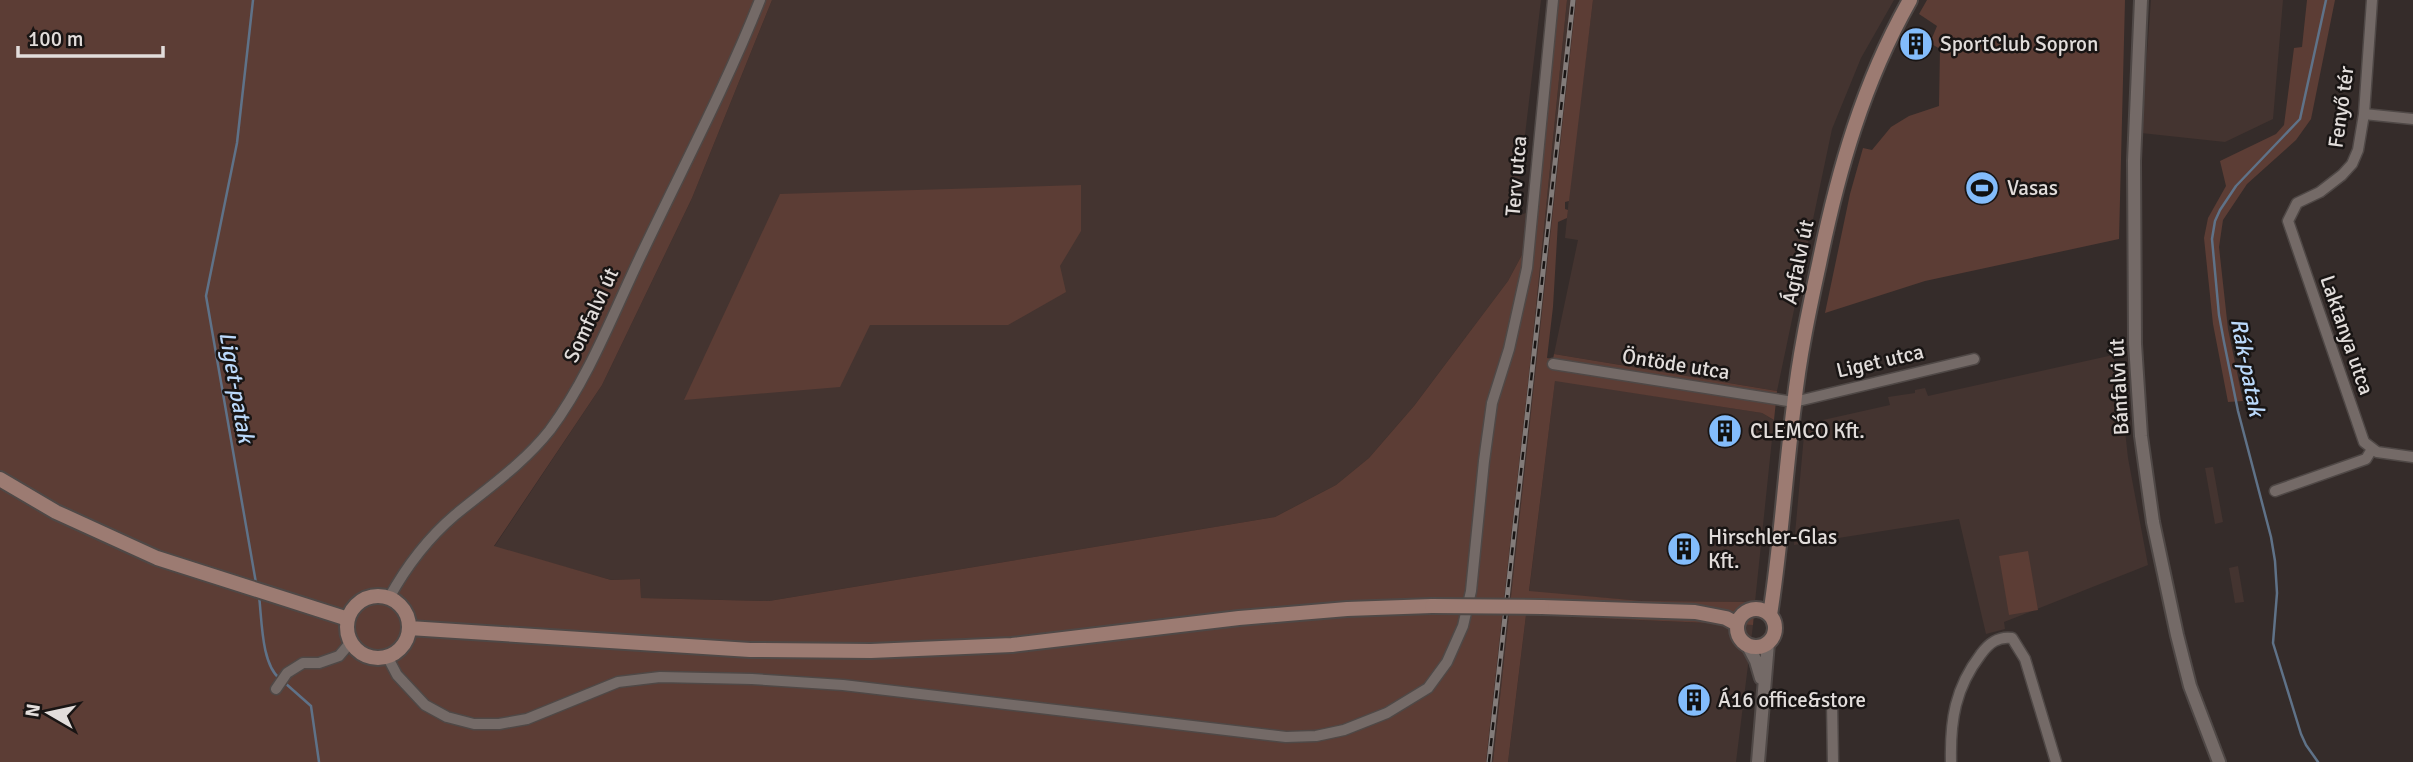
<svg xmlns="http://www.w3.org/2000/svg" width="2413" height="762" viewBox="0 0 2413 762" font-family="Signika,sans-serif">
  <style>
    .built { fill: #443430 }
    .green { fill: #5c3d35 }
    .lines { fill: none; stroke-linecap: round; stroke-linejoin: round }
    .stream { stroke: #5f7288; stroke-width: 2.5 }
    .minor-casing { stroke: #4f4846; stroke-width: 13 }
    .tertiary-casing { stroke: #4f4846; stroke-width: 16 }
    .secondary-casing { stroke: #4f4846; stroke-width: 18 }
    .minor { stroke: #746a67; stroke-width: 10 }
    .tertiary { stroke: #746a67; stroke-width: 12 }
    .secondary { stroke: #9c7b72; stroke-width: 14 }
    .rail-casing { stroke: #837c7a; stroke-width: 5 }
    .rail { stroke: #191514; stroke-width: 2.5; stroke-dasharray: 8; stroke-linecap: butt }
    .secondary-bridge-casing { stroke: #4f4846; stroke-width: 18; stroke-linecap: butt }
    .secondary-bridge { stroke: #9c7b72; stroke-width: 14 }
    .labels { text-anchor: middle; stroke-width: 5; stroke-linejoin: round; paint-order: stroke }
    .poi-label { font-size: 21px; fill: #e2dddb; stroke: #191514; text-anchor: start }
    .street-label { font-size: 21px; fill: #e2dddb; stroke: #191514 }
    .water-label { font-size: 23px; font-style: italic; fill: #bbd9fb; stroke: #191514 }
  </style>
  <rect width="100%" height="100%" fill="#352c2a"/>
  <path class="built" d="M 772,0 L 1541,0 L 1518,194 L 1521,215 L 1528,212 L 1531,238 L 1508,281 L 1414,406 L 1369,458 L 1336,485 L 1275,517 L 769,601 L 641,598 L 640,579 L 611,580 L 494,547 L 602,385 L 692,198 Z
    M 1567,0 L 1576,0 L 1545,294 L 1493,762 L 1486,762 L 1531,356 Z
    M 1593,0 L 1894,0 L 1861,58 L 1832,129 L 1777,391 L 1554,354 L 1578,240 L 1565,238 L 1572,167 Z
    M 2151,0 L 2283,0 L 2273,119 L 2225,142 L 2141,133 Z
    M 2113,355 L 2122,403 L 2128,458 L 2148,565 L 2004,622 L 2005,629 L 1986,634 L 1959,519 L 1794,545 L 1805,424 L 1890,405 L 1888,397 L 1915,393 L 1915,390 L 1925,388 L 1928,396 Z
    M 1555,380 L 1762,413 L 1774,420 L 1755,602 L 1642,601 L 1529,592 Z
    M 2213,467 L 2223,522 L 2215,524 L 2205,468 Z
    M 2238,566 L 2244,602 L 2235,603 L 2229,568 Z
    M 1526,615 L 1753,625 L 1736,762 L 1508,762 Z"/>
  <path class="green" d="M 0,0 L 772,0 L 692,198 L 602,385 L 494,546 L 611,580 L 640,579 L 641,598 L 769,601 L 1275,517 L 1336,485 L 1369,458 L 1414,406 L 1508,281 L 1531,238 L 1559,0 L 1567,0 L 1531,356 L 1486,762 L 0,762 Z
    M 1576,0 L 1593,0 L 1569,201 L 1565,202 L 1565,209 L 1568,210 L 1567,218 L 1558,222 L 1553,307 L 1547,358 L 1553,359 L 1554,354 L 1777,391 L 1774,420 L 1762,413 L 1555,381 L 1529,591 L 1642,601 L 1755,602 L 1753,625 L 1526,615 L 1508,762 L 1493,762 Z
    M 1927,0 L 2125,0 L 2119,239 L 1925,281 L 1825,313 L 1850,194 L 1863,148 L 1872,150 L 1891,127 L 1909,116 L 1939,106 L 1940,49 L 1930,43 L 1937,26 L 1919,14 Z
    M 2307,0 L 2335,0 L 2311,119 L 2296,140 L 2247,184 L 2223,220 L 2219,247 L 2228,329 L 2243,401 L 2228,402 L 2213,324 L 2204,238 L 2208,218 L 2226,186 L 2220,161 L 2276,134 L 2284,125 L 2294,48 L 2302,47 Z
    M 1081,185 L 1081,231 L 1060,266 L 1066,292 L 1008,325 L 870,325 L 840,387 L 684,400 L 780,194 Z
    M 2028,551 L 2038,610 L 2009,615 L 1999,556 Z"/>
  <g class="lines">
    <path class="stream" d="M 253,0 L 237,143 L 206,296 L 256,583
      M 259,596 C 262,619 261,664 280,679
      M 285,683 L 311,706 L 319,762
      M 2318,762 L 2306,745 L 2301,734 L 2273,643 L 2277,593 L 2275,561 L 2271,537 L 2238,411 L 2224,342 L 2219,315 L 2212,239 L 2215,221 L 2220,210 L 2236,186 L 2300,119 L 2326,0"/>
    <g class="minor-casing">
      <path id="minor" d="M 2372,0 L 2364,114 L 2358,150 L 2352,164 L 2342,175 L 2320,192 L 2297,203 L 2288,221 L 2364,442 L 2377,452 L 2413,457
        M 2364,114 L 2413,119
        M 1553,364 L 1794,402 L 1974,359
        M 2275,491 L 2366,459 L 2372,449
        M 389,598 C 406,567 428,538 455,515 C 488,488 523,464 550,430 C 590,376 614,311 643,251 C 683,167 726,86 760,0
        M 387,656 L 397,675 L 425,705 L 447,717 L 474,724 L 499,724 L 527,719 L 618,682 L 660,677 L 752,679 L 843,685 L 1286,737 L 1316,736 L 1344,730 L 1387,713 L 1428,688 L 1447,662 L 1463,626 L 1471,591 L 1484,461 L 1492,403 L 1509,349 L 1527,268 L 1553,0
        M 276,689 L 287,673 L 303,663 L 319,663 L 339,656 L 350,643
        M 1832,702 L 1833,762
        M 1951,762 C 1950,720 1955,688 1981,654 C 1989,643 1998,636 2012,638 L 2025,659 L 2056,762"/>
    </g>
    <g class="tertiary-casing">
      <path id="tertiary" d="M 2141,0 L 2134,161 L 2135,344 L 2141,436 L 2153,522 L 2177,635 L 2190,686 L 2219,762
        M 1748,646 L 1756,661 L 1761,678
        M 1758,762 L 1768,643"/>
    </g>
    <g class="secondary-casing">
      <path id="secondary" d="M 0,479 L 56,512 L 157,558 L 348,619
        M347 627a31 31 0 1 1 62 0a31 31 0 1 1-62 0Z
        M 1542,607 L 1695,612 L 1726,618 L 1737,624
        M1737 628a19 19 0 1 1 38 0a19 19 0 1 1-38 0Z
        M 1770,615 C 1781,545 1785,475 1794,405 C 1799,357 1809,310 1819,264 C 1838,171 1863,83 1910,0
        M 409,628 L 750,650 L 871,651 L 1012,645 L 1239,618 L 1347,609 L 1432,606"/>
    </g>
    <use href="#minor" class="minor"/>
    <use href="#tertiary" class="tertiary"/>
    <use href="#secondary" class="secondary"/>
    <g class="rail-casing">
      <path id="rail" d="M 1489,762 L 1573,0"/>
    </g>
    <use href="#rail" class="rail"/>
    <g class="secondary-bridge-casing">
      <path id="secondary-bridge" d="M 1432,606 L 1542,607"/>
    </g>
    <use href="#secondary-bridge" class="secondary-bridge"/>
  </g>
  <defs>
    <g id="building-disc" transform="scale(1.75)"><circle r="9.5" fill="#83bcfb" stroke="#191514"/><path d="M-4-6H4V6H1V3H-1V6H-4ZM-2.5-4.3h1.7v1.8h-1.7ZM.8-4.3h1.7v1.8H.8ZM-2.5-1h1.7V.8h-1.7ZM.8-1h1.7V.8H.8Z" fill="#111"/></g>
    <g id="stadium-disc" transform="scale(1.75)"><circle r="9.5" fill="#83bcfb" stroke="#191514"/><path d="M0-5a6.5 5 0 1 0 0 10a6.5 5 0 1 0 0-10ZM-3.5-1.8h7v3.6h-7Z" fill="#111"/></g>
  </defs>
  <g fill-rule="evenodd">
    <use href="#building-disc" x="1916" y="44"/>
    <use href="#stadium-disc" x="1982" y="188"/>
    <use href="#building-disc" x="1725" y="431"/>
    <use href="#building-disc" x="1684" y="549"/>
    <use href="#building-disc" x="1694" y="700"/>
  </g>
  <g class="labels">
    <g class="poi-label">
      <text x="1940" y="51">SportClub Sopron</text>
      <text x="2007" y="195">Vasas</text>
      <text x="1750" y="438">CLEMCO Kft.</text>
      <text x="1708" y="544">Hirschler-Glas<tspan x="1708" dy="24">Kft.</tspan></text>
      <text x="1718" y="707">Á16 office&amp;store</text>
    </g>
    <g class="street-label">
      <text transform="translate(2341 107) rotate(-82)" y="7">Fenyő tér</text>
      <text transform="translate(1516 176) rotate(-85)" y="7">Terv utca</text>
      <text transform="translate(1798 262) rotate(-78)" y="7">Ágfalvi út</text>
      <text transform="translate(591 315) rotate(-65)" y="7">Somfalvi út</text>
      <text transform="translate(2347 335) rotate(71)" y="7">Laktanya utca</text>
      <text transform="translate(1880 361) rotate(-13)" y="7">Liget utca</text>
      <text transform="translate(1676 364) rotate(9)" y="7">Öntöde utca</text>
      <text transform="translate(2119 387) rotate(-93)" y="7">Bánfalvi út</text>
    </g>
    <g class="water-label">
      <text transform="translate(2248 367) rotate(79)" y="8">Rák-patak</text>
      <text transform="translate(237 387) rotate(80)" y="8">Liget-patak</text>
    </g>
  </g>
  <g transform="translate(49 713) rotate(279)" stroke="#191514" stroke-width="5" paint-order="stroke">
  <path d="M0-5L12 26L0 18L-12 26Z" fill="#e2dddb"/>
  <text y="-10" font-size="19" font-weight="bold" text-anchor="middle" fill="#e2dddb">N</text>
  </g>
  <path d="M18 46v10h145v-10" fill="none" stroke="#e2dddb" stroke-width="3.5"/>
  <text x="28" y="46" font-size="21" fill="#e2dddb" stroke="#191514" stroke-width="5" paint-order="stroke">100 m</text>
</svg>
